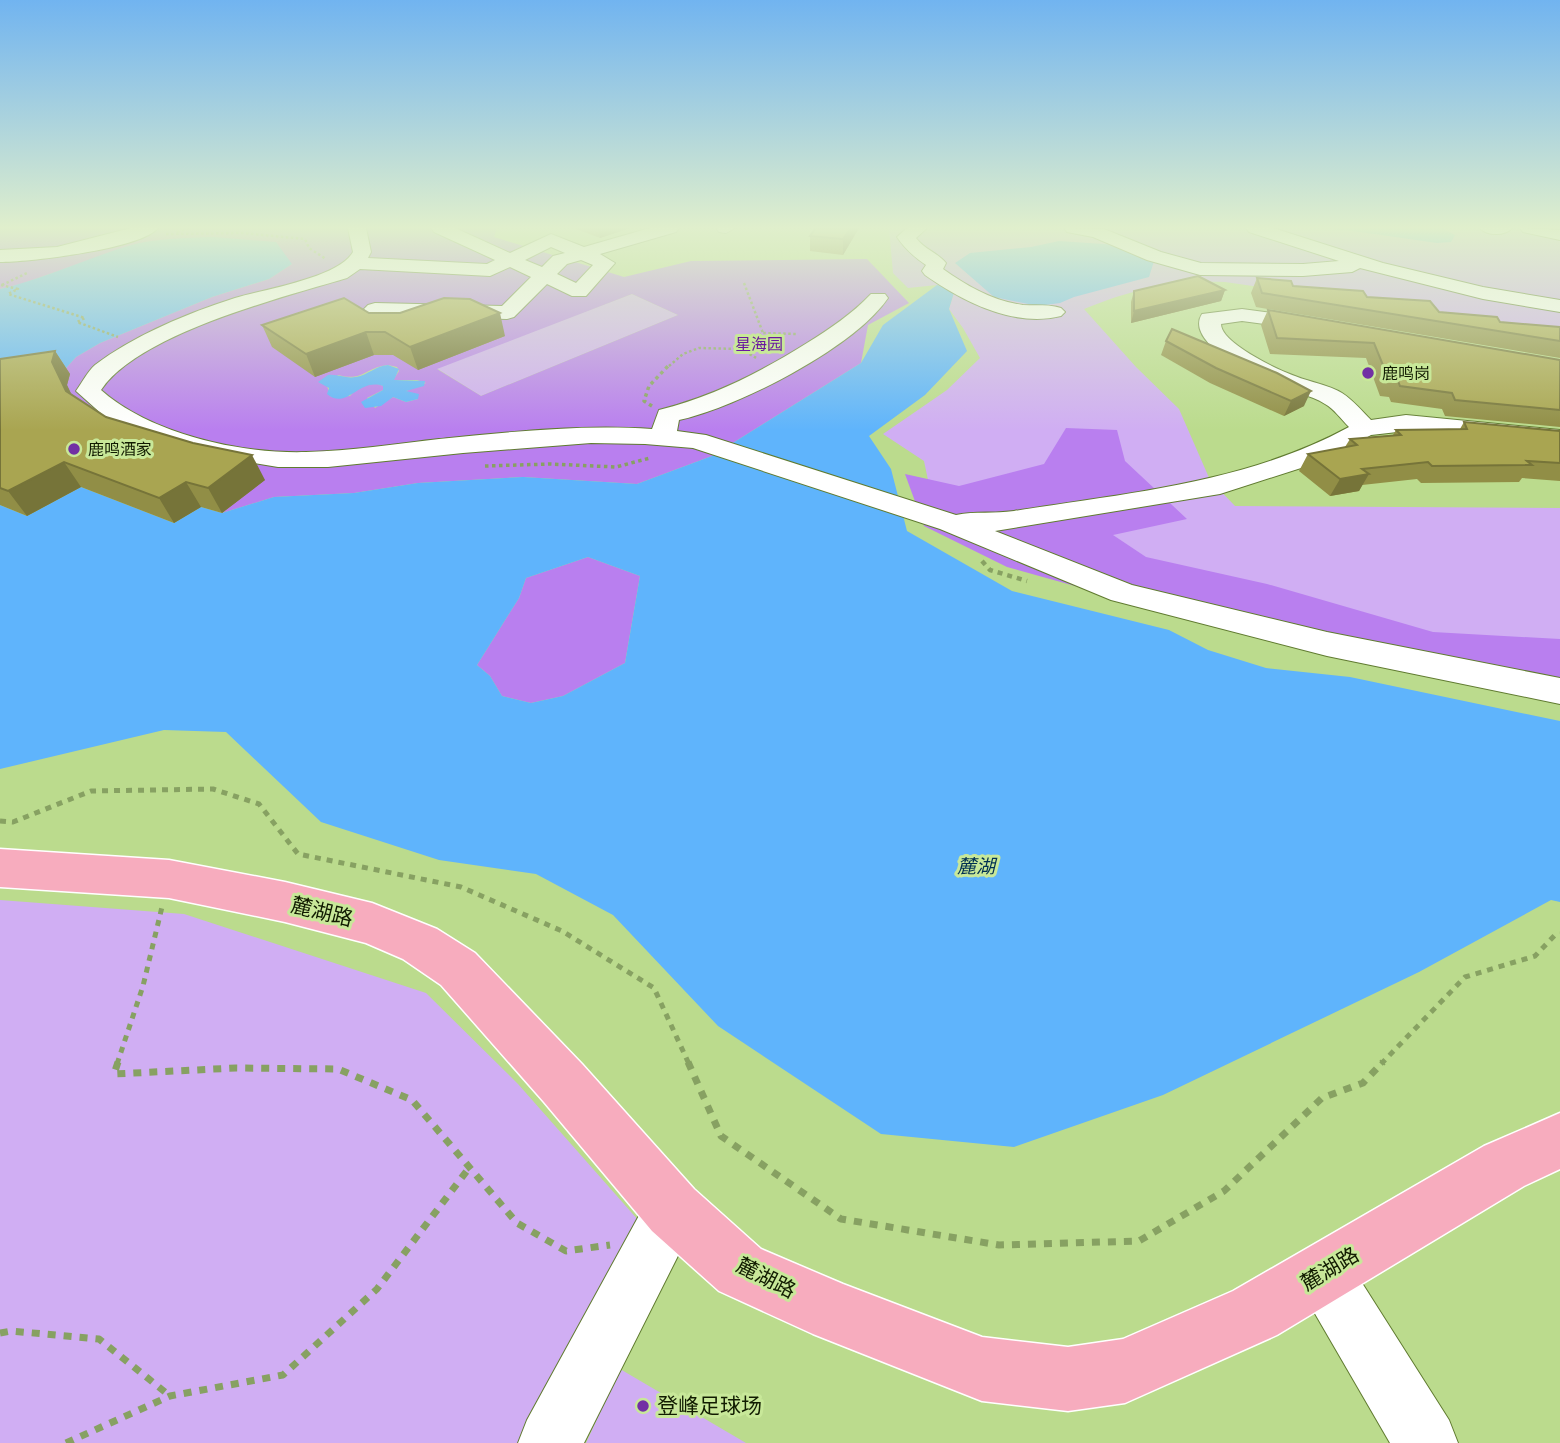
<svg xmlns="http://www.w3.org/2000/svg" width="1560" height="1443" viewBox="0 0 1560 1443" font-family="Lato,'Noto Sans SC',sans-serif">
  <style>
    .green { fill: #d0aef3 }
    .forest { fill: #b97fef; fill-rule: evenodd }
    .water { fill: #5fb4fc; fill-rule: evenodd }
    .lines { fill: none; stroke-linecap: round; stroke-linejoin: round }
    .minor-casing { stroke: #607b30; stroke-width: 2 }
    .major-casing { stroke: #fff; stroke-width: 3 }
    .path-far4 { stroke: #87a162; stroke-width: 2.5; stroke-dasharray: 2.5 2.5; stroke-linecap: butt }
    .path-far3 { stroke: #87a162; stroke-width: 3.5; stroke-dasharray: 3.5 3.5; stroke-linecap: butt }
    .path-far2 { stroke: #87a162; stroke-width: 4.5; stroke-dasharray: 5 5; stroke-linecap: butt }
    .path-far1 { stroke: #87a162; stroke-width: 5; stroke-dasharray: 6 6; stroke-linecap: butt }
    .path { stroke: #87a162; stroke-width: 7; stroke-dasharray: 8 8; stroke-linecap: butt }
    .minor { fill: #fff; fill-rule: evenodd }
    .major { fill: #f7acbe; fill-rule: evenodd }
    .wall { fill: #918e46 }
    .shaded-wall { fill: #767439 }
    .building { fill: #a9a551; stroke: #767439; stroke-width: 2 }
    .poi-dot { fill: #7230a4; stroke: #c8e899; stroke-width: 2.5 }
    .labels { text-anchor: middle; stroke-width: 6; stroke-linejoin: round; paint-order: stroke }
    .far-park-label { font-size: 16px; fill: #6a189f; stroke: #c8e899 }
    .far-poi-label { font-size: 16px; fill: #111b00; stroke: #c8e899; text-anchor: start }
    .water-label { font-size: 19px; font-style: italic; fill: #002f52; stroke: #c8e899 }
    .near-street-label { font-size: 21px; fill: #111b00; stroke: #c8e899 }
    .near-poi-label { font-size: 21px; fill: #111b00; stroke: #c8e899; text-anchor: start }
  </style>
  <rect width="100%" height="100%" fill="#bbdb8d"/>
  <path class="green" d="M 889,228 L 1560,228 L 1560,330 L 1225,282 C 1172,280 1133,289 1084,309 L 1136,367 L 1179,409 L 1210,480 L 1235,506 L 1560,508 L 1560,678 L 932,499 L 924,461 L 883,434 L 947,390 L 980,358 L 963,328 L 949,309 L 955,289 L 937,285 L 908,288 L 893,273 Z
    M 632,294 L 678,315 L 481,396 L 436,368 Z
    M 0,900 L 184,914 L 426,993 L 518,1084 L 654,1238 L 552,1443 L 0,1443 Z
    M 620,1369 L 746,1443 L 586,1443 Z"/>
  <path class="forest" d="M 0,228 L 497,228 L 494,237 L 624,277 L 691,261 L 867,259 L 909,303 L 868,325 L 861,363 L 712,456 L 637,484 L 523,477 L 418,483 L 354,493 L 274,497 L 222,513 L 264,480 L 81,414 L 58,377 L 76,357 L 100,343 L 212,297 L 269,279 L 292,264 L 130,246 L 21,284 L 0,289 ZM 632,294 L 678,315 L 481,396 L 437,369 ZM 388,365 L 397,367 L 399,371 L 393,380 L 417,380 L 426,383 L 406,391 L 418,399 L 406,402 L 393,397 L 375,408 L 367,398 L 383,390 L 383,386 C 369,380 359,386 350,396 L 331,397 L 327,386 L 338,375 C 363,382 366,367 388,365 Z
    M 1066,428 L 1117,430 L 1125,461 L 1187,519 L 1113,535 L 1146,557 L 1267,584 L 1433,632 L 1560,639 L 1560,701 L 1243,633 L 1007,567 L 924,526 L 905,474 L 959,486 L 1044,464 Z
    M 588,557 L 640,576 L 625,663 L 563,696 L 531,703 L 502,696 L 490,676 L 477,665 L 519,598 L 526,578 Z"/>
  <path class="water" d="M 1314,228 L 1442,228 L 1455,235 L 1451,242 L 1437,243 L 1346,230 Z
    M 214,237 L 276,242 L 292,264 L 269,279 L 212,297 L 100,343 L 76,357 L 58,377 L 0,385 L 0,289 C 44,279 85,259 128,246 C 156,238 185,238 214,237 Z
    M 1059,241 L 1118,245 L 1155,258 L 1149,277 L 1074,297 L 1060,303 L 1038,306 L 994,297 L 955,263 L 970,253 L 1031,247 Z
    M 937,285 L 955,289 L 949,309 L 967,351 L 925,395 L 869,436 L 891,469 L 907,531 L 1012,591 L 1169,630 L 1208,650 L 1266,668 L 1350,677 L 1560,721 L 1560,902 L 1551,900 L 1419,972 L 1163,1095 L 1014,1147 L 881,1134 L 718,1026 L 613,915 L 536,874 L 439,860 L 321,822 L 226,732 L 164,730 L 0,769 L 0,505 L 27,516 L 81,487 L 174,523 L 201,507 L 222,513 L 274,497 L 354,493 L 418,483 L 523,477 L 637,484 L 712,456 L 861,363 L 883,325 ZM 588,557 L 640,576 L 625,663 L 563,696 L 531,703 L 502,696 L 490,676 L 477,665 L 519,598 L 526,578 Z
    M 388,365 L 399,369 L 394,380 L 425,381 L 424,386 L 406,391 L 419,394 L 418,399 L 406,402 L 393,397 L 381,406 L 365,408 L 361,402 L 383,390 L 383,386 C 359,377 347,411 327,394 L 329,388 L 318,382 L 328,375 C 338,374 346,379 356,377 C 368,375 375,366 388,365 Z"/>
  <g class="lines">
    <g class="minor-casing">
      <path id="minor" d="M 131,228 L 158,228 C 141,249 29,262 0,262 L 0,250 L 57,247 Z
        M 348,228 L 366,228 L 371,252 L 368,258 L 487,264 L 495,260 L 434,232 L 431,228 L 455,228 L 510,253 L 551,234 L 584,247 L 650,228 L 679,228 L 676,232 L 600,254 L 615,263 L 586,296 L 572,296 L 547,284 L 514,317 L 507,319 L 375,315 L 368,313 L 364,309 L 368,305 L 375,303 L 502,306 L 531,277 L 510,267 L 490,276 L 360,269 L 347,278 C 283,297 138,334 101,390 C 151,434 240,454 306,452 C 351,451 395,444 439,439 C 509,432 582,424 652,429 L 659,410 C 714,396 759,373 807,343 C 830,329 852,314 871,294 L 885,294 L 888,298 C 854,348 738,407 679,420 L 677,431 L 706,435 L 956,515 C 975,511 995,514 1014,511 C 1128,493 1246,483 1349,427 C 1341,419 1334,409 1325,404 C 1310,394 1289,392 1273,384 C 1254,376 1184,342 1202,314 L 1242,309 L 1315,319 L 1323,320 L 1326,325 L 1323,330 L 1315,331 L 1242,321 L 1221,324 C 1221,343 1278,370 1295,376 C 1310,382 1329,385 1342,393 C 1353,400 1362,411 1371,420 L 1406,415 L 1560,430 L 1560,446 L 1406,431 L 1371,435 L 1329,459 L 1220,494 L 995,531 L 1132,585 L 1327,632 L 1560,678 L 1560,704 L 1327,656 L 1111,600 L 940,529 L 693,448 L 645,444 L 591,443 L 463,453 L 328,467 L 278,467 L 208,455 L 142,436 L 104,416 L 76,391 C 82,383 87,372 95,365 C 135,335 188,313 235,298 C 265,289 338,278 353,252 ZM 551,247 L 565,253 L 553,256 L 542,267 L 525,260 ZM 581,260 L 593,265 L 576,283 L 557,274 L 567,264 Z
        M 716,228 L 735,228 L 726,233 L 719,232 Z
        M 907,228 L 927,228 L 916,238 C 924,249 938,253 946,263 L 943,269 C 967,286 993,301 1023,305 C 1036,306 1049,304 1061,308 L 1065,312 L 1061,316 C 1014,328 962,301 925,275 L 922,271 L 926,265 C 913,256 905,249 897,237 Z
        M 1064,228 L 1104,229 L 1161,252 L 1201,263 L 1303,264 L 1339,261 L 1249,232 L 1246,228 L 1273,228 L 1383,263 L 1483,287 L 1560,300 L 1560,312 L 1483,299 L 1360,268 L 1352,272 L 1303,276 L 1200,275 L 1147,260 L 1093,237 L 1067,232 Z
        M 1480,228 L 1512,228 C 1505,236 1487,236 1480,228 Z
        M 1520,228 L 1560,230 L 1560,240 L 1523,232 Z
        M 673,1182 L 693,1190 L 701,1210 L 584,1443 L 518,1443 L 527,1420 L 653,1190 Z
        M 1323,1244 L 1343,1253 L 1449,1420 L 1458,1443 L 1390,1443 L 1303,1293 L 1294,1273 L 1303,1253 Z"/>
    </g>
    <g class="major-casing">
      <path id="major" d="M 0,849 L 169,860 L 285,882 L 372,903 L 437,929 L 475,953 L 582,1064 L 694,1189 L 761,1249 L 843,1284 L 982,1337 L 1068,1347 L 1123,1339 L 1233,1291 L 1484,1146 L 1560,1113 L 1560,1169 L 1524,1186 L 1277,1335 L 1125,1403 L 1068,1411 L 982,1401 L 813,1334 L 719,1291 L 652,1231 L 544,1102 L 441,985 L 403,959 L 366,943 L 285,922 L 169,898 L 0,887 Z"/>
    </g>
    <path class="path-far4" d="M 177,232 L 189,228
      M 166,234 L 243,233 L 305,239 L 309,248 L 326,259
      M 744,283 L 763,333
      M 1,285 L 18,289 L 8,294 L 85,318 L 77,322 L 118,337
      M 2,285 L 27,273
      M 741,349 L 758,359
      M 669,366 L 683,354 L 699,348 L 741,349 L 763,333 L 796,334"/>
    <path class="path-far3" d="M 652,406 L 644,401 L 649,386 L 670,364
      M 485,466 L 550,464 L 616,467 L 650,458"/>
    <path class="path-far2" d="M 982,561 L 990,570 L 1027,581"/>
    <path class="path-far1" d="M 0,821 L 13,822 L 91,791 L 213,789 L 259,804 L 298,854 L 461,887 L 562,931 L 654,988 L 689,1064
      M 117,1064 L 143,986 L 162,907
      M 1381,1064 L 1465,977 L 1535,956 L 1555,935 L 1560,934"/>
    <path class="path" d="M 118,1062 L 114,1074 L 236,1068 L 338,1069 L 412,1100 L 517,1223 L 566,1251 L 610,1245
      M 688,1062 L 721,1136 L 841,1219 L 999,1245 L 1139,1241 L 1224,1191 L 1322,1098 L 1363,1083 L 1383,1062
      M 0,1333 L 11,1331 L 99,1339 L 170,1396
      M 66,1443 L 170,1396 L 283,1375 L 377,1289 L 469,1168"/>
    <use href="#minor" class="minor"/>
    <use href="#major" class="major"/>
  </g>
  <path class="wall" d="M 573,228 L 630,228 L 600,238 Z
    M 859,228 L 843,255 L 810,251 L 810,236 Z
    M 1257,278 L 1293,286 L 1367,297 L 1439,312 L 1500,322 L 1560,327 L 1560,358 L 1256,307 L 1251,293 Z
    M 1225,290 L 1221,301 L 1131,323 L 1131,302 L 1134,291 Z
    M 1268,310 L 1560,360 L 1560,427 L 1445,416 L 1442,409 L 1391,402 L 1389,397 L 1380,396 L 1366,358 L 1270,354 L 1261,325 Z
    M 369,313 L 505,336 L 418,370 L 393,355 L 374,355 L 315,377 L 272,347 L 262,325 Z
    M 1166,341 L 1304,406 L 1284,416 L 1210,383 L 1161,355 Z
    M 55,351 L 70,374 L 67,385 L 71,394 L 106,417 L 265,480 L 222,513 L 201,507 L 174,523 L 81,487 L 27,516 L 0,505 L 0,359 Z
    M 1464,422 L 1560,431 L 1560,481 L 1522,478 L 1519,482 L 1421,483 L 1417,479 L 1362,485 L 1359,491 L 1330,496 L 1299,471 L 1308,454 L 1345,447 L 1350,439 L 1393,435 L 1396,430 L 1460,429 Z"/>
  <path class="shaded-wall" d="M 598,228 L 630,228 L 600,238 Z
    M 851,228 L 859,228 L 843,255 L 843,239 Z
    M 1225,290 L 1221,301 L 1131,323 L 1134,311 Z
    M 500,313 L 505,336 L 418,370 L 410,347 Z
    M 366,332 L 374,355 L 315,377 L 306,354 Z
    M 55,351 L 70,374 L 67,385 L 81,414 L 66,391 L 52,362 Z
    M 1311,391 L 1304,406 L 1284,416 L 1291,401 Z
    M 252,455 L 265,480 L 222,513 L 208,488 Z
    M 64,462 L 81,487 L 27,516 L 8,491 Z
    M 1369,474 L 1359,491 L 1330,496 L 1340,479 Z
    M 186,482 L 201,507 L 174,523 L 159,498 Z"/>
  <path class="building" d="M 816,228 L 851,228 L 843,239 L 810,236 Z
    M 1198,276 L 1225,290 L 1134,311 L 1134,291 Z
    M 1257,278 L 1291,281 L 1293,286 L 1363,291 L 1367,297 L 1430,301 L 1439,312 L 1497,317 L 1500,322 L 1560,327 L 1560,341 L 1262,293 Z
    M 344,298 L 369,313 L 400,313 L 444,298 L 470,299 L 500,313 L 410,347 L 385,332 L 366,332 L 306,354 L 262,325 Z
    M 1268,310 L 1560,360 L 1560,410 L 1455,400 L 1452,393 L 1400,386 L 1398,381 L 1389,380 L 1374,343 L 1277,338 Z
    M 1172,329 L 1277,373 L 1311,391 L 1291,401 L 1216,368 L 1166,341 Z
    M 55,351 L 52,362 L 66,391 L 106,417 L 193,443 L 252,455 L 208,488 L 186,482 L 159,498 L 64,462 L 8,491 L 0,488 L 0,359 Z
    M 1464,422 L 1560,431 L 1560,463 L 1527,461 L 1532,465 L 1432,466 L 1428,462 L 1362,469 L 1369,474 L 1340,479 L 1308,454 L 1357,445 L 1350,439 L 1401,435 L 1396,430 L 1467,429 Z"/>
  <linearGradient id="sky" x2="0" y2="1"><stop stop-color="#71b4f0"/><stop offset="0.53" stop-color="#e0efcc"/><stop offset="1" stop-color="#e0efcc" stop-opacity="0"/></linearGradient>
  <rect width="1560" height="430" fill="url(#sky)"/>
  <g class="poi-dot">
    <circle cx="1368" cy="373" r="7"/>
    <circle cx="74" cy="449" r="7"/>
    <circle cx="643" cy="1406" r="7"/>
  </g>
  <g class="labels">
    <g class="far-park-label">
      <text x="759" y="350">星海园</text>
    </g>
    <g class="far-poi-label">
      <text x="1382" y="379">鹿鸣岗</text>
      <text x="88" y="455">鹿鸣酒家</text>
    </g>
    <g class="water-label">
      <text x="976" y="873">麓湖</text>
    </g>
    <g class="near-street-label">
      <text transform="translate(322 912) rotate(14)" y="7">麓湖路</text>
      <text transform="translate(1330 1269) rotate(-31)" y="7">麓湖路</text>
      <text transform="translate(766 1278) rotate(27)" y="7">麓湖路</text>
    </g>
    <g class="near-poi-label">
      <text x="657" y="1413">登峰足球场</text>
    </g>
  </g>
</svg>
